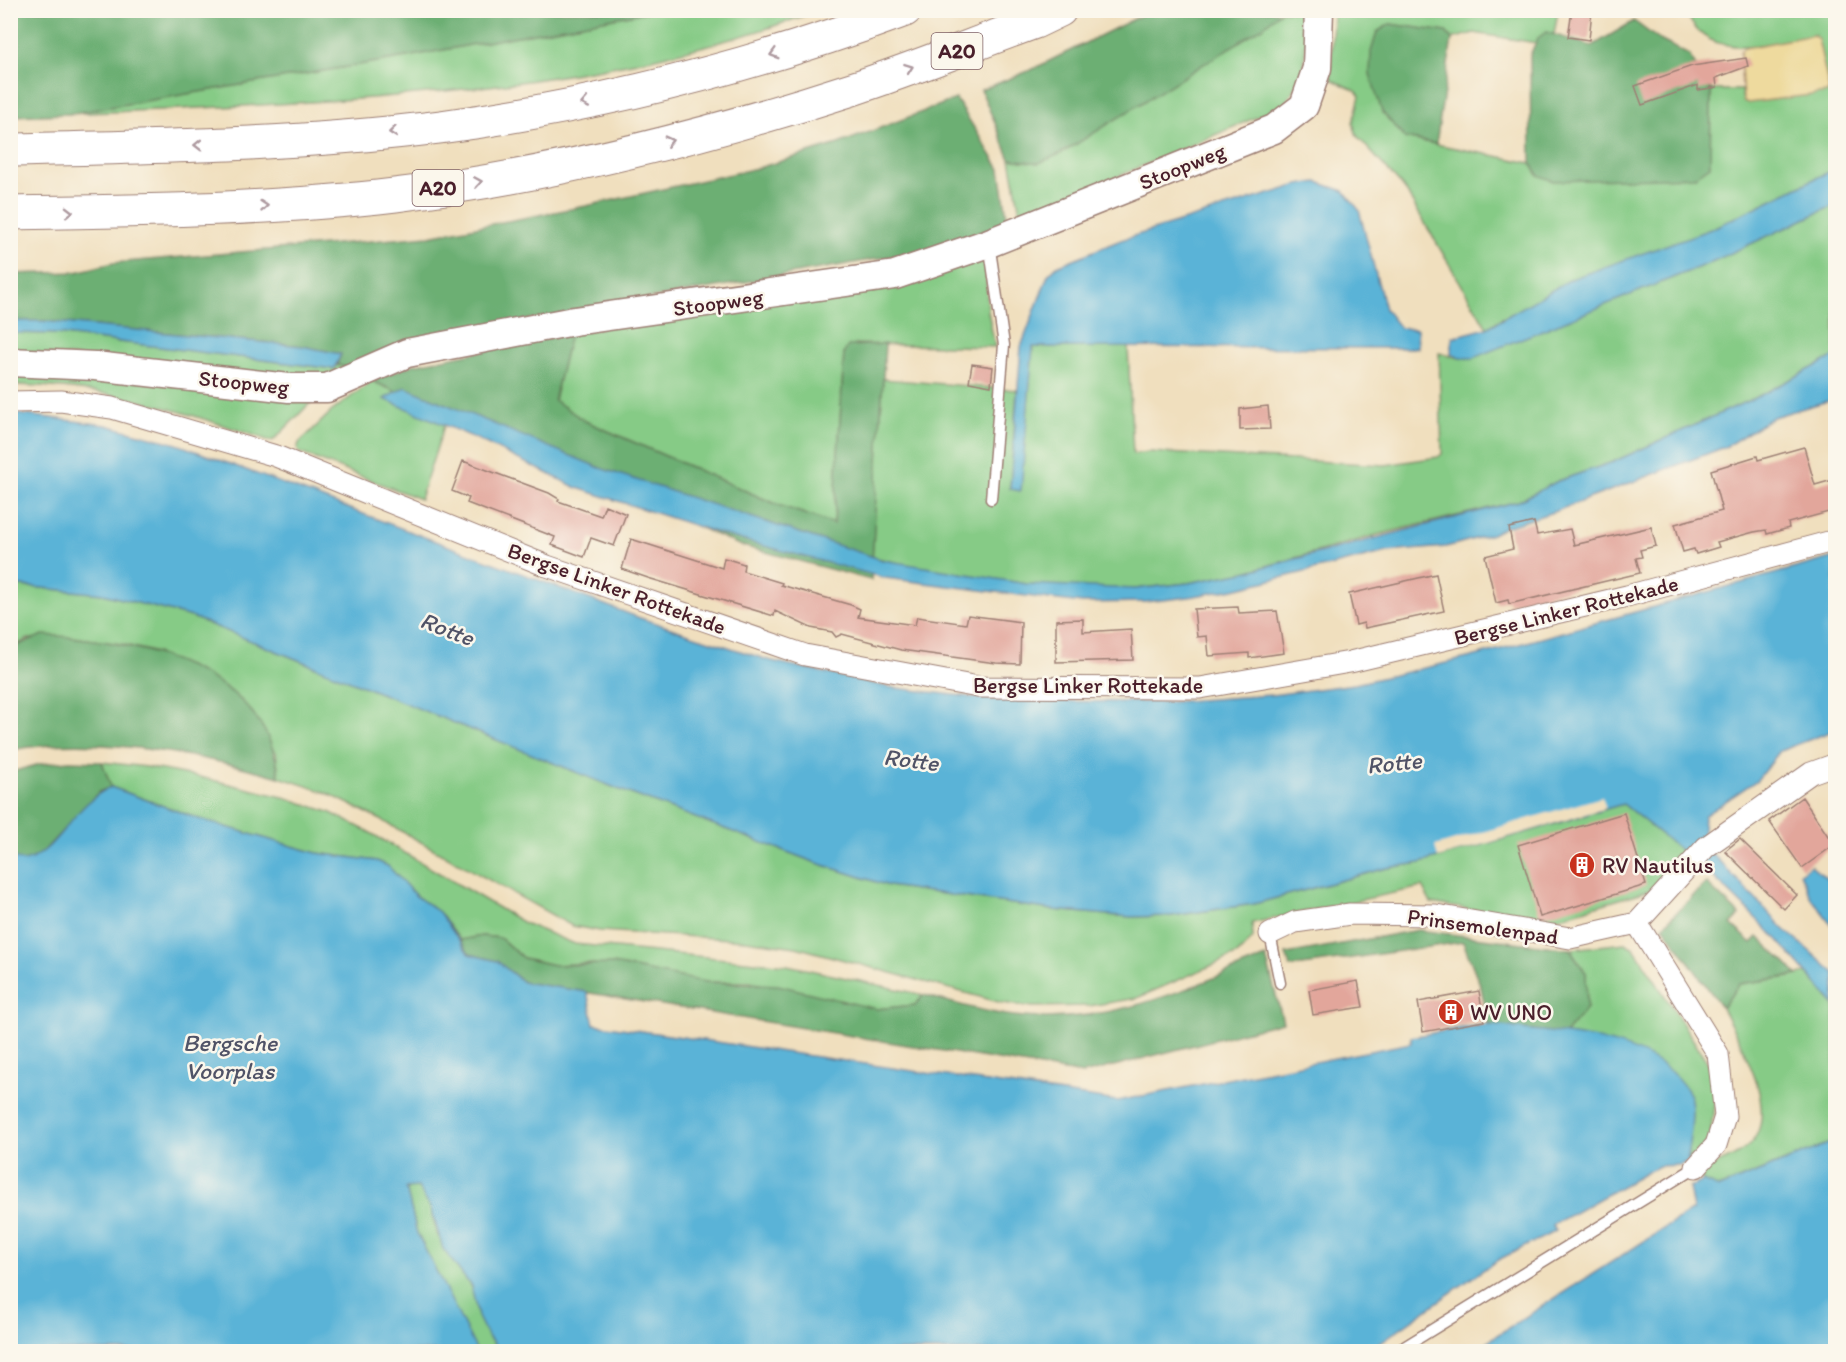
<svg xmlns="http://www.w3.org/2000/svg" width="1846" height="1362" viewBox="0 0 1846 1362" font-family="Itim,sans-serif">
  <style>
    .green { fill: #86cb86; stroke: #687558; stroke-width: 1.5 }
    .forest { fill: #6caf73; stroke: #5b674f; stroke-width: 1.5 }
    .sand { fill: #eeda9e; stroke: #9c7c64; stroke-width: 1.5 }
    .water { fill: #5ab3d7; stroke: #526981; stroke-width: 1.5 }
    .pier { fill: #f0dfbe }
    .building { fill: #e2a69b }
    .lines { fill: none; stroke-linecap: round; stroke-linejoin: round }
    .lane-casing { stroke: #9d7f74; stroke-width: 13 }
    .street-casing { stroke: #9d7f74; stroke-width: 23 }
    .secondary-casing { stroke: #9d7f74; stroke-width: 31 }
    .highway-casing { stroke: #9d7f74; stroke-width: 35 }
    .lane { stroke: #fff; stroke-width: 10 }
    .street { stroke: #fff; stroke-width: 21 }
    .secondary { stroke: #fff; stroke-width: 28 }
    .highway { stroke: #fff; stroke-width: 33 }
    .oneway { stroke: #ae9aa0 }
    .labels { text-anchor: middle; stroke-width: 5; stroke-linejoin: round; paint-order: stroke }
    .shield { fill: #fbf7ec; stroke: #7f6065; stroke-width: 1.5 }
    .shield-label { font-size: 21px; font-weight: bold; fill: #4a1f2b }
    .street-label { font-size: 22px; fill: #4a1f2b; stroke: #fbf7ec }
    .poi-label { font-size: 22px; fill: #4a1f2b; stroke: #fbf7ec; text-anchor: start }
    .water-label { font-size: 24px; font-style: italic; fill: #505367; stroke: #fbf7ec }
  </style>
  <rect width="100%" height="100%" fill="#fbf7ec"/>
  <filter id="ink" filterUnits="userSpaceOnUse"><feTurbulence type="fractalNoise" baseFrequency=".0167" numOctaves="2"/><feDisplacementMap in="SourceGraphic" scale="12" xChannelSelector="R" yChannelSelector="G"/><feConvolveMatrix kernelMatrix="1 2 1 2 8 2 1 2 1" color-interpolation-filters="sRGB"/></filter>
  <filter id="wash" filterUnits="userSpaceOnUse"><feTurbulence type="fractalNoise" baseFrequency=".008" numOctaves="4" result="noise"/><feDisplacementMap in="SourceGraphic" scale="24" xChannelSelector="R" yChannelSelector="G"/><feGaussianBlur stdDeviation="1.35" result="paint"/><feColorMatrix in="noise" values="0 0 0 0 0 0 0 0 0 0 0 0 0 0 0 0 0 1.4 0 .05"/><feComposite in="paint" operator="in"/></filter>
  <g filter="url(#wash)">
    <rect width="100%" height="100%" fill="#f0dfbe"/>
    <path class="green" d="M 651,11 L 816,11 C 758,34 698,49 637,62 C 450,101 259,105 68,114 L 406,57 Z
      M 1281,11 L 1308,11 L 1304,70 L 1285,105 L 1021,218 L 1010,159 L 1039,163 Z
      M 1333,11 L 1558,11 L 1554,35 L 1546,32 L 1536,43 L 1474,33 L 1452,39 L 1446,32 L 1390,24 L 1377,32 L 1405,138 L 1531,163 L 1538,175 L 1710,166 L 1711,90 L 1741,90 L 1743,100 L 1814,35 C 1772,43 1705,65 1686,11 L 1835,11 L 1835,169 L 1711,229 L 1502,318 L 1487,328 L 1404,188 L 1357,136 L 1353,123 L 1360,96 L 1356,91 L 1331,79 Z
      M 1835,205 L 1835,356 L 1761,395 L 1613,462 L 1558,481 L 1519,501 L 1377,535 L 1245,572 L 1188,583 L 1135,589 L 1081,588 L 1027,584 L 926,569 L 872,557 L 883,379 L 1017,390 L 1010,488 L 1020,490 L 1033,347 L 1128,347 L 1133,454 L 1149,452 L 1385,465 L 1438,457 L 1442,454 L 1439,353 L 1460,358 L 1473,357 L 1707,264 Z
      M 985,256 L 988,311 L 995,347 L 856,344 L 844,353 L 834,524 L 778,505 L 585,421 L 554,400 L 570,334 Z
      M 10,333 L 56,334 L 334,369 L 337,365 L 352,369 L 338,380 L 11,351 Z
      M 10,369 L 314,399 L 274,440 L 270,441 C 181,410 106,386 11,385 Z
      M 372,381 L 448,414 L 420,499 L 300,453 L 297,449 L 299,443 L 332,411 Z
      M 11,585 L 103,594 L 192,617 L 618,789 L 814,862 L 889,886 L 1053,910 L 1131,917 L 1171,916 L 1254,904 L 1387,868 L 1420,863 L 1623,804 L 1688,856 L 1650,890 L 1543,922 L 1431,903 L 1422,887 L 1252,923 L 1253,938 L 1238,954 L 1137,998 L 1089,1006 L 1033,1007 L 1002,1003 L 796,947 L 746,940 L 600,931 L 572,926 L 383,821 L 325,792 L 279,777 L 276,752 L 157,653 L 122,644 L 72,637 L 28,639 L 11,648 Z
      M 102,762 L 147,767 L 204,778 L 287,798 L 329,812 L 369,832 L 524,923 L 575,944 L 787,965 L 924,995 L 915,1005 L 876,1009 L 750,982 L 706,982 L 588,963 L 554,965 L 523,958 L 500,938 L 482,936 L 460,940 L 439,912 L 416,896 L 388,866 L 377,861 L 317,853 L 274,841 L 199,819 L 111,787 Z
      M 1625,943 L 1634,948 L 1708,1063 L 1715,1097 L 1710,1139 L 1689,1160 L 1676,1078 C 1647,1055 1602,1039 1565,1034 L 1587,1008 L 1586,973 L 1570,949 Z
      M 1806,973 L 1835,1005 L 1835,1141 L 1718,1188 L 1703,1181 L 1697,1173 C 1713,1165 1734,1159 1747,1147 C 1784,1115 1740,1042 1722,1008 L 1739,984 L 1790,977 Z
      M 410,1186 L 418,1186 L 431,1209 L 437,1234 L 471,1287 L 487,1335 L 499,1351 L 476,1351 L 417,1233 L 406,1188 Z"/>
    <path class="forest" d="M 10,11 L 11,10 L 651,11 L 406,57 L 68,114 L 11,116 Z
      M 1150,11 L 1281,11 L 1263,27 L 1062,153 L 1039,163 L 1010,159 L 981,90 L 1031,70 Z
      M 1634,21 L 1658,39 L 1689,55 L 1711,90 L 1710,166 L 1694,177 L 1553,181 L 1538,175 L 1531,163 L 1530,55 L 1538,38 L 1546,32 L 1592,46 Z
      M 1390,24 L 1446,32 L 1452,39 L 1436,144 L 1405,138 L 1382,112 L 1370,74 L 1371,52 L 1377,32 Z
      M 956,99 L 1000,169 L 1008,223 L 928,250 L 504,324 L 352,369 L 337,365 L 341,354 L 302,346 L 43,321 L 11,321 L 10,274 L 76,272 L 113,263 L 429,236 L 586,206 L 758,168 L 838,144 Z
      M 570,334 L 554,400 L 585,421 L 778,505 L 834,524 L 844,353 L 848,346 L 885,344 L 871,580 L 739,545 L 372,381 L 412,365 Z
      M 43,635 C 134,640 267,668 279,777 C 197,754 94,734 11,750 L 11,648 Z
      M 69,761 L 102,762 L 111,787 L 99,792 L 41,854 C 31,861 21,864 11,857 L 11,772 L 40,764 Z
      M 1706,883 L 1740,915 L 1731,924 L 1752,943 L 1758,937 L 1798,975 L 1739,984 L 1722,1008 L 1663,926 Z
      M 1418,930 L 1570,949 L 1586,973 L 1587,1008 L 1565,1034 L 1488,1025 L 1481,987 L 1463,942 L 1290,967 L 1286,954 Z
      M 482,936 L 500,938 L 523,958 L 554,965 L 613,964 L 706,982 L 778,985 L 876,1009 L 915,1005 L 924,995 C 953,1003 983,1012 1014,1016 C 1107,1027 1183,990 1266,957 L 1283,1022 L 1083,1074 L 523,982 C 508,968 490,958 469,954 L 460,940 Z"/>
    <path class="sand" d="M 1813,35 L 1818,39 L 1829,89 L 1827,93 L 1748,103 L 1743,101 L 1740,52 L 1744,48 Z"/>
    <path class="water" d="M 1835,169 L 1835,205 L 1707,264 L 1473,358 L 1460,358 L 1451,353 L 1453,337 L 1487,328 L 1571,279 L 1711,229 Z
      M 1317,182 L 1344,191 L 1359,210 L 1385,309 L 1400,328 L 1417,329 L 1418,348 L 1033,347 L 1021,491 L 1010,489 L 1021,347 L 1048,275 L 1057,266 L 1121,240 L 1298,185 Z
      M 11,321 L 43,321 L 302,346 L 341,354 L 334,369 L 56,334 L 11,333 Z
      M 1835,356 L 1835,399 L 1773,417 L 1725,447 L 1556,511 L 1503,528 L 1492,534 L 1446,547 L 1387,552 L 1234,589 L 1189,597 L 1146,602 L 1082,603 L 885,578 L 734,538 L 577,488 L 477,439 L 384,399 L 405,387 L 600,468 L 883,560 L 1027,584 L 1135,589 L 1188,583 L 1245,572 L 1519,501 L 1558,481 L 1613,462 L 1761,395 Z
      M 11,413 L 106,425 L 177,444 L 640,618 L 768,660 L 888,687 L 1004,701 L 1168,702 L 1272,695 L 1355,684 L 1472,657 L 1835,557 L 1835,730 L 1780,751 L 1757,780 L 1704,816 L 1702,843 L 1784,929 L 1835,973 L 1835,1005 L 1775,937 L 1691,855 L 1688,856 L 1623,804 L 1420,863 L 1387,868 L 1254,904 L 1171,916 L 1131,917 L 1053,910 L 889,886 L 814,862 L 618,789 L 192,617 L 103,594 L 11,585 Z
      M 111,787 L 199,819 L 274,841 L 317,853 L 377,861 L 388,866 L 416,896 L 439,912 L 469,954 L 497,961 L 523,982 L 587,992 L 594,1024 L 1117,1101 L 1411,1043 L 1411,1037 C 1436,1033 1463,1026 1488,1025 C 1503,1025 1519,1029 1533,1030 C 1583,1035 1662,1044 1689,1094 C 1696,1106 1689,1143 1687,1157 L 1689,1160 L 1681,1165 L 1658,1166 L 1552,1225 L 1556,1231 L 1496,1261 L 1368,1351 L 499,1351 L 487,1335 L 478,1317 L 471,1286 L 443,1249 L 431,1209 L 418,1187 L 406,1188 L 417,1233 L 477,1351 L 11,1351 L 10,857 L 24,861 C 56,855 73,803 111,787 Z
      M 1811,865 L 1828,880 L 1835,876 L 1835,929 L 1810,896 L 1800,873 Z
      M 1835,1141 L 1835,1351 L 1472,1351 L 1693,1210 L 1689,1188 L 1703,1181 L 1719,1188 Z"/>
    <path class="pier" d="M 1602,797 L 1606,808 L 1438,858 L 1435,846 Z"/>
    <g id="blocks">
      <path class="building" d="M 1572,10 L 1592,10 L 1589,40 L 1568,37 Z
        M 1746,58 L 1748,66 L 1716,78 L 1717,87 L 1698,90 L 1698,85 L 1642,105 L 1635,86 L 1692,66 Z
        M 972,364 L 993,367 L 991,386 L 969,382 Z
        M 1268,406 L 1270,429 L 1240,430 L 1240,409 Z
        M 1804,447 L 1815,485 L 1836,479 L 1836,510 L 1788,523 L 1789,528 L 1767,534 L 1766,530 L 1754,532 L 1717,542 L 1719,547 L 1696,554 L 1694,549 L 1683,552 L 1675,524 L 1722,511 L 1711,470 L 1757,456 L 1758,460 Z
        M 463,461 L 549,493 L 559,499 L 558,501 L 601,516 L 605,505 L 626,514 L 614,546 L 591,538 L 584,557 L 552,545 L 555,537 L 467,503 L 469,498 L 452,491 Z
        M 1534,522 L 1537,535 L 1570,529 L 1574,545 L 1651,527 L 1656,546 L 1640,550 L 1642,557 L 1636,558 L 1640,573 L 1509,604 L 1508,600 L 1496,603 L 1485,556 L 1513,549 L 1509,528 Z
        M 631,539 L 722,568 L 724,558 L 744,564 L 743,571 L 782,583 L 781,585 L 851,605 L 860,609 L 858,617 L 915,625 L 917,617 L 966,624 L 968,615 L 1021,622 L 1020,664 L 996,663 L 901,650 L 842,634 L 836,637 L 832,632 L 811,628 L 775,611 L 774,616 L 648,578 L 622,569 Z
        M 1436,574 L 1444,611 L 1365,628 L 1364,623 L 1356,625 L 1349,594 Z
        M 1238,607 L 1239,613 L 1277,611 L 1284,653 L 1249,658 L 1249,653 L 1209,656 L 1207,636 L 1197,637 L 1194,609 Z
        M 1083,619 L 1083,632 L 1131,629 L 1133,660 L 1056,662 L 1056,620 Z
        M 1802,797 L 1834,845 L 1802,868 L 1769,821 Z
        M 1624,813 L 1646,885 L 1540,917 L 1518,845 Z
        M 1740,839 L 1797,895 L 1784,909 L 1725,851 Z
        M 1358,981 L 1363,1007 L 1313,1015 L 1309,990 Z
        M 1479,991 L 1484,1021 L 1423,1032 L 1418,1002 Z"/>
    </g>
  </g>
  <g filter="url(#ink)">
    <use href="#blocks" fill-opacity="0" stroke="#9d7f74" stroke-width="1.5"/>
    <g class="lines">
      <g class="lane-casing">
        <path id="lane" d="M 989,243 L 1004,345 L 991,499
          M 1270,934 L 1280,983
          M 1396,1352 L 1696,1167"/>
      </g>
      <g class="street-casing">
        <path id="street" d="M 10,402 L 61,401 L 112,408 L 276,456 L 547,566 L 805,655 L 978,687 L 1200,688 L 1350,662 L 1627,596 L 1836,540
          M 1637,923 L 1718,1054 L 1725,1116 L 1716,1145 L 1696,1167
          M 1637,923 L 1706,847 L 1811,773 L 1836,764
          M 1270,934 L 1295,922 L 1350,914 L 1436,915 L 1570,938 L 1637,923"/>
      </g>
      <g class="secondary-casing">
        <path id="secondary" d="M 10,362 L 95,366 L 289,388 L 327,388 L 407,353 L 574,321 L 895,275 L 989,243 L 1274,129 L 1304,106 L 1317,68 L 1319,10"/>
      </g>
      <g class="highway-casing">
        <path id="highway" d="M 10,150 C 154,147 297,145 440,127 C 599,106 754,66 905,10
          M 10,213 C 139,211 267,210 395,195 C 550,176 704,137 852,89 C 913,69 974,44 1035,22 L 1060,10"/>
      </g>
      <use href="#lane" class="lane"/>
      <use href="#street" class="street"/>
      <use href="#secondary" class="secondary"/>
      <use href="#highway" class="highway"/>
    </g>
    <defs><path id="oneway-chevron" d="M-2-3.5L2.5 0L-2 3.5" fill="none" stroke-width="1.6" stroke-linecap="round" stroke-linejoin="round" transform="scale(1.5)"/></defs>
    <g class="oneway">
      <use href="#oneway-chevron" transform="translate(774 54) rotate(164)"/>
      <use href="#oneway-chevron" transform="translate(909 68) rotate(-20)"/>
      <use href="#oneway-chevron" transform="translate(585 103) rotate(169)"/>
      <use href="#oneway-chevron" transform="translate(393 132) rotate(174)"/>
      <use href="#oneway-chevron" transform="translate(669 141) rotate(-13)"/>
      <use href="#oneway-chevron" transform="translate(198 145) rotate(179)"/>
      <use href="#oneway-chevron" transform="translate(478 182) rotate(-9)"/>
      <use href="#oneway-chevron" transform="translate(264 206) rotate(-5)"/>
      <use href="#oneway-chevron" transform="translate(69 212) rotate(-1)"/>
    </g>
  </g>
  <defs>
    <g id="building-disc" transform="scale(1.35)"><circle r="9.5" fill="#c8321e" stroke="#fbf7ec"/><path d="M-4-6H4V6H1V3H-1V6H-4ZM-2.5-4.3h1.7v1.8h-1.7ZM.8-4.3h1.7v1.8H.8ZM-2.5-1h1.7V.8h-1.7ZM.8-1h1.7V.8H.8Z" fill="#fff"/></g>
  </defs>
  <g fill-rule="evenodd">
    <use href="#building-disc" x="1582" y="865"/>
    <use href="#building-disc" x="1451" y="1012"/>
  </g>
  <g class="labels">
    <g class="shield">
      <rect x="931.5" y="33" width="51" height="36" rx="4.5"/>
      <rect x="412.5" y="170" width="51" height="36" rx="4.5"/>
    </g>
    <g class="shield-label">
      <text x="957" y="58">A20</text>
      <text x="438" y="195">A20</text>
    </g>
    <g class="street-label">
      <text transform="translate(1182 166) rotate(-22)" y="8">Stoopweg</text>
      <text transform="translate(718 302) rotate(-8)" y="8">Stoopweg</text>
      <text transform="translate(244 382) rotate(6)" y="8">Stoopweg</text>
      <text transform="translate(617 588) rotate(20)" y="8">Bergse Linker Rottekade</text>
      <text transform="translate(1566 610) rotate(-14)" y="8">Bergse Linker Rottekade</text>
      <text x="1088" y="693">Bergse Linker Rottekade</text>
      <text transform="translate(1483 926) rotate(8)" y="8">Prinsemolenpad</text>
    </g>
    <g class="poi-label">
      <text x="1602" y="873">RV Nautilus</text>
      <text x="1470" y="1020">WV UNO</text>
    </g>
    <g class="water-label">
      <text transform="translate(447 629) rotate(21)" y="8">Rotte</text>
      <text transform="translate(911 760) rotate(7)" y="8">Rotte</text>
      <text transform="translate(1394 763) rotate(-6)" y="8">Rotte</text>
      <text x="230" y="1051">Bergsche<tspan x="230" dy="28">Voorplas</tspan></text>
    </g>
  </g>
  <rect width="1846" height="1362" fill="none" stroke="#fbf7ec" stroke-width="36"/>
</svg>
